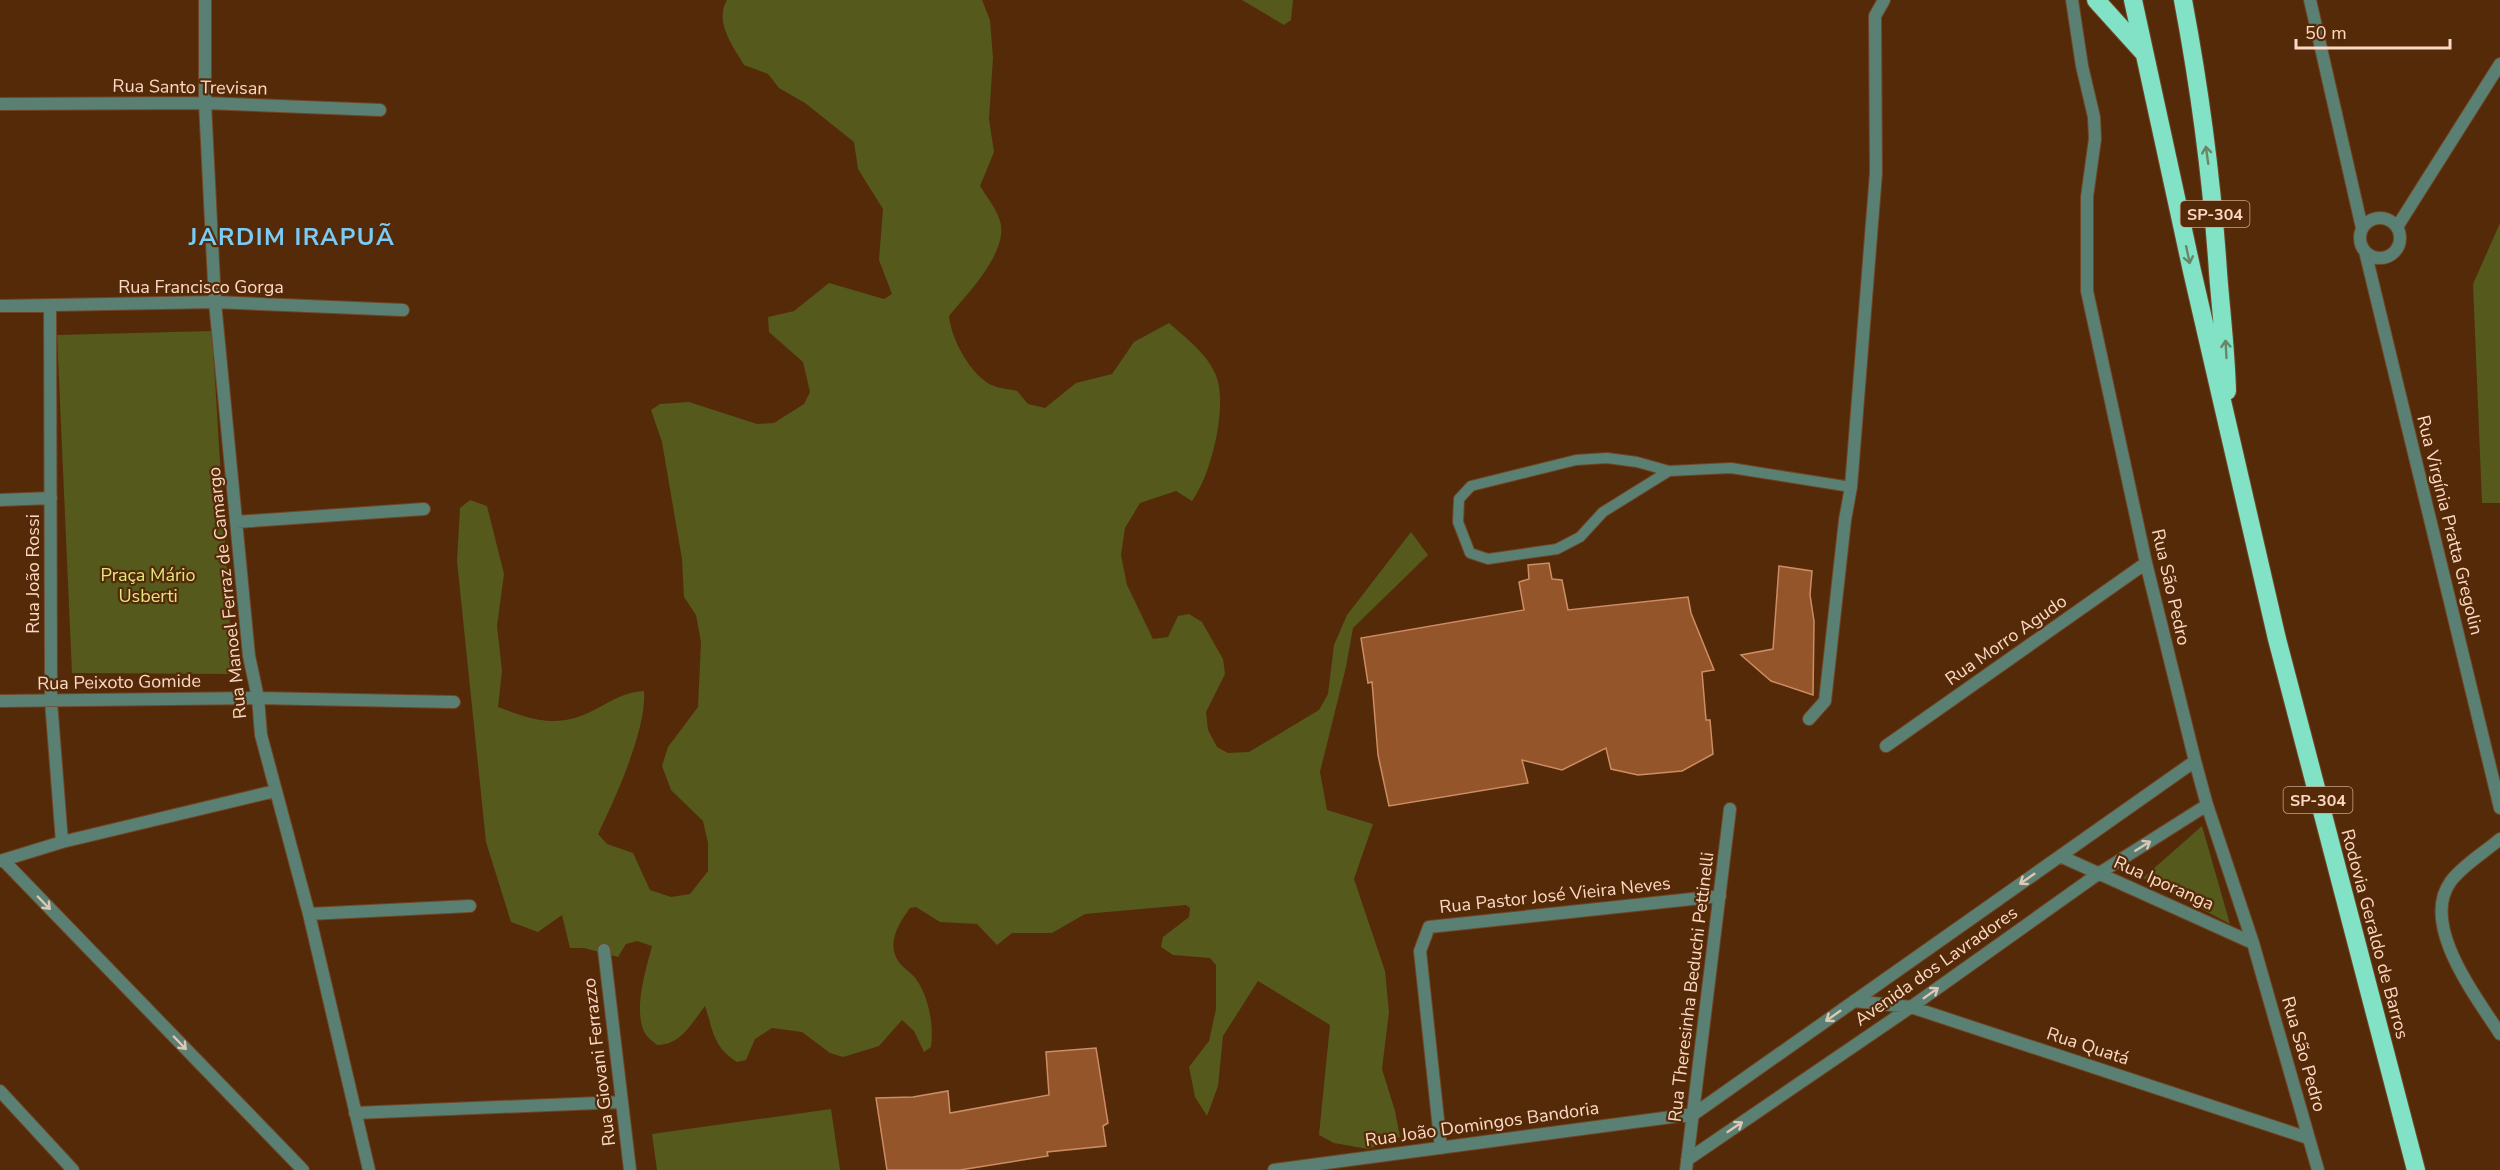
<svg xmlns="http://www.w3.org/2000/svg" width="2500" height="1170" viewBox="0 0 2500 1170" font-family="'Nunito Sans',sans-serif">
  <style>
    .green { fill: #55591c }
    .building { fill: #94552a; stroke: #cd8d64; stroke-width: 1.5 }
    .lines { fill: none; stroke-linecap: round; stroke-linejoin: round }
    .lane-casing { stroke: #704626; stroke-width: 12 }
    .street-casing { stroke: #704626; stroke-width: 14 }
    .highway-casing { stroke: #704626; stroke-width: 20 }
    .lane { stroke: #5a7f73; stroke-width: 10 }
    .street { stroke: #5a7f73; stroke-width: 12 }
    .highway { stroke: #81e2c6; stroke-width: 18 }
    .oneway { stroke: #6b8667 }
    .oneway2 { stroke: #dcc7b4 }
    .labels { text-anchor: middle; stroke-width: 4.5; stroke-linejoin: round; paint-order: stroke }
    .shield { fill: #552a08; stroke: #caa48c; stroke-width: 1.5 }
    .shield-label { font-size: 16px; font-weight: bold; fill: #fcd9c4 }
    .street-label { font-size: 18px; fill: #fcd9c4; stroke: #552a08 }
    .park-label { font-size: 18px; fill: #e0e97f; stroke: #552a08 }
    .district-label { font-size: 24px; font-weight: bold; letter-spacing: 1.5px; fill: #7acbf6; stroke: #552a08 }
  </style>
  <rect width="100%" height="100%" fill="#552a08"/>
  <path class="green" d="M 727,0 L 982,0 L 990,20 L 993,58 L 989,119 L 994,152 L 980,186 C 986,196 995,207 999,218 C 1012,249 967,294 949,316 C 951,339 972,378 994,386 C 1001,389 1010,389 1017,391 L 1028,404 L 1045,408 L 1076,383 L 1112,374 L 1134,342 L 1169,323 C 1186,338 1209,355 1217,378 C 1227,409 1211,476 1192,501 L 1176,491 L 1140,503 L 1125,528 L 1121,555 L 1127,585 L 1153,639 L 1168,637 L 1178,616 L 1189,614 L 1202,622 L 1223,659 L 1225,674 L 1206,712 L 1208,730 L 1217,747 L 1228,753 L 1249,752 L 1319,710 L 1328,694 L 1334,645 L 1347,615 L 1411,532 L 1428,555 L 1353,628 L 1346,667 L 1320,772 L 1327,810 L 1373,824 L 1354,879 L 1385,971 L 1389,1012 L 1382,1069 L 1395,1111 L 1400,1137 L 1368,1149 L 1334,1143 L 1319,1135 L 1330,1025 L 1258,981 L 1223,1036 L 1218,1086 L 1207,1116 L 1195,1097 L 1189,1067 L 1209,1041 L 1216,1009 L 1216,965 L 1210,958 L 1173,955 L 1161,947 L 1163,937 L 1189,917 L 1190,908 L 1186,905 L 1085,914 L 1052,933 L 1012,933 L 997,945 L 977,924 L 940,922 L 916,907 L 910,908 C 900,922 887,941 897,959 C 901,967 911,972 916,979 C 929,997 934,1026 931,1047 L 924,1052 L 914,1031 L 902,1020 L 879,1046 L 843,1057 L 830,1053 L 802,1032 L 772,1028 L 755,1039 L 746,1060 L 737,1062 C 713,1047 713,1030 705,1006 C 691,1024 681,1045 657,1045 C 654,1042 649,1039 646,1035 C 632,1014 646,969 652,946 L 637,941 L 626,944 L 618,957 L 584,948 L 570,948 L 562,915 L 538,932 L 511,922 L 486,842 L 457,561 L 460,508 L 470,500 L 487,506 L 504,574 L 497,626 L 502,671 L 498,707 C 536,721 559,729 596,709 C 613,700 625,692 644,691 C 647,729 615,799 598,834 L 607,844 L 633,853 L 650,890 L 671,897 L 690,894 L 708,871 L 708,843 L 703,821 L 671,790 L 662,766 L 668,747 L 698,707 L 701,642 L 696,615 L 684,597 L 682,559 L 662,442 L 651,410 L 660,404 L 689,402 L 757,424 L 774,423 L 804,404 L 810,392 L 803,362 L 769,332 L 768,317 L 794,311 L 829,283 L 884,299 L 892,294 L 879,260 L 883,209 L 858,169 L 854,142 L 805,103 L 779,88 L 768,74 L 744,65 C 733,46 714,22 727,0 Z
    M 1242,0 L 1293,0 L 1291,20 L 1284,25 Z
    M 2500,223 L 2500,503 L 2482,503 L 2473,284 Z
    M 212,331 L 233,674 L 72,673 L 57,335 Z
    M 2202,826 L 2230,924 L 2143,878 Z
    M 831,1109 L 840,1170 L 657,1170 L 652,1134 Z"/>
  <path class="building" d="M 1549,563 L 1552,579 L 1562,580 L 1568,610 L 1688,597 L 1691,613 L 1714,670 L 1702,672 L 1706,720 L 1710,720 L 1713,754 L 1682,771 L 1638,775 L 1611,769 L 1606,748 L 1562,770 L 1522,760 L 1528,783 L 1389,806 L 1378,755 L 1372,682 L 1368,683 L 1361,638 L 1524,610 L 1519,582 L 1529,579 L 1528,565 Z
    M 1779,566 L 1812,571 L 1810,595 L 1814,621 L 1813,695 L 1771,681 L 1741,655 L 1773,649 Z
    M 1096,1048 L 1108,1123 L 1103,1126 L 1106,1146 L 1047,1152 L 1048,1156 L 960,1170 L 887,1170 L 876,1098 L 913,1097 L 948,1091 L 950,1113 L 1049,1095 L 1046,1052 Z"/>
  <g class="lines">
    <g class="lane-casing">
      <path id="lane" d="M 1669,471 L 1603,512 L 1580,537 L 1557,549 L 1488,559 L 1470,553 L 1458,522 L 1459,499 L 1471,486 L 1576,460 L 1607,458 L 1637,462 L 1669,471 L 1731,468 L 1851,487"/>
    </g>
    <g class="street-casing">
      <path id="street" d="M 205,0 L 205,103 L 215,302 L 249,656 L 258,698 L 261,735 L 309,914 L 369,1170
        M 2072,0 L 2082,66 L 2094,117 L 2095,139 L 2087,197 L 2087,291 L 2146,563 L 2195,761 L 2207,805 L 2253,943 L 2318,1170
        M 2310,0 L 2362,228
        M 0,104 L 205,103 L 380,110
        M2360 238a20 20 0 1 1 40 0a20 20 0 1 1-40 0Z
        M 2397,227 L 2500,64
        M 2365,251 L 2500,808
        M 0,306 L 215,302 L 403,310
        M 50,306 L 51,701 L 62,842
        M 0,500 L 51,498
        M 236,522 L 424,509
        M 0,701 L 258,698 L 454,702
        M 1809,719 L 1825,701 L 1845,520 L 1851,487 L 1876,173 L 1875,16 L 1884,0
        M 1886,746 L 2146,563
        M 2500,839 C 2485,852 2463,865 2451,881 C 2419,924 2476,996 2500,1034
        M 2060,856 L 2253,943
        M 0,861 L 62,842 L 275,791
        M 4,861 L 303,1170
        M 309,914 L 470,906
        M 604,950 L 630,1170
        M 1854,1001 L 1911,1007 L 2308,1138
        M 0,1091 L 73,1170
        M 355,1113 L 622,1102
        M 1441,1148 L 1420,951 L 1429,927 L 1720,896
        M 1687,1160 L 1911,1007 L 2098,874 L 2207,805
        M 1274,1170 L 1694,1114 L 2195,761
        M 1686,1170 L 1730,809"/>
    </g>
    <g class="highway-casing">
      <path id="highway" d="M 2096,0 L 2143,52
        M 2133,0 L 2192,271 L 2277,639 L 2416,1170
        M 2183,0 C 2200,90 2212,181 2218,272 C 2221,312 2226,351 2227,391"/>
    </g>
    <use href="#lane" class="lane"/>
    <use href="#street" class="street"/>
    <use href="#highway" class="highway"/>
  </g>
  <defs><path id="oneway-shaft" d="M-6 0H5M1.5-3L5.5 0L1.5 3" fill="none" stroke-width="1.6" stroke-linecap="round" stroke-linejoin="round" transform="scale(1.5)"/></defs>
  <g class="oneway">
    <use href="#oneway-shaft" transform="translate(2207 155) rotate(-98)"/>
    <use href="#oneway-shaft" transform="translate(2188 255) rotate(78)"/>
    <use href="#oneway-shaft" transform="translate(2226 349) rotate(-93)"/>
  </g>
  <g class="oneway2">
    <use href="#oneway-shaft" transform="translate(2143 846) rotate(-32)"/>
    <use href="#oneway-shaft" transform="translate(2027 879) rotate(145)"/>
    <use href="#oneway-shaft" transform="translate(44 903) rotate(46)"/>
    <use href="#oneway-shaft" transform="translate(1931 993) rotate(-35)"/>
    <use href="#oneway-shaft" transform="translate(1833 1016) rotate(145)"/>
    <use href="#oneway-shaft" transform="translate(180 1043) rotate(46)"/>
    <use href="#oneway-shaft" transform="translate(1735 1127) rotate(-34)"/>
  </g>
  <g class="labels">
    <g class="shield">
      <rect x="2180.5" y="201" width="69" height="26" rx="4.5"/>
      <rect x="2283.5" y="787" width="69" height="26" rx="4.5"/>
    </g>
    <g class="shield-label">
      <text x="2215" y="220">SP-304</text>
      <text x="2318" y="806">SP-304</text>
    </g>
    <g class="street-label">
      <text transform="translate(190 87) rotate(1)" y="6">Rua Santo Trevisan</text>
      <text x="201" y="293">Rua Francisco Gorga</text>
      <text transform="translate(2450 525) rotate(76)" y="6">Rua Virgínia Pratta Gregolin</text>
      <text transform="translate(33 574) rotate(-90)" y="6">Rua João Rossi</text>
      <text transform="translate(2171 587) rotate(77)" y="6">Rua São Pedro</text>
      <text transform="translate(227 593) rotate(-96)" y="6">Rua Manoel Ferraz de Camargo</text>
      <text transform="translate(2006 640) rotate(-35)" y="6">Rua Morro Agudo</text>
      <text transform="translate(119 682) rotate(-1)" y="6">Rua Peixoto Gomide</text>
      <text transform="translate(2164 883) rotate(24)" y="6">Rua Iporanga</text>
      <text transform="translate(1555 895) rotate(-6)" y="6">Rua Pastor José Vieira Neves</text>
      <text transform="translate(2375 934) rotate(75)" y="6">Rodovia Geraldo de Barros</text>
      <text transform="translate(1936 966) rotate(-35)" y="6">Avenida dos Lavradores</text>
      <text transform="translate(1691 987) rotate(-83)" y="6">Rua Theresinha Beduchi Pettinelli</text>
      <text transform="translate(2088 1046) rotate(18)" y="6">Rua Quatá</text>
      <text transform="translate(2304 1054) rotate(74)" y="6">Rua São Pedro</text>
      <text transform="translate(599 1062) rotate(-97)" y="6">Rua Giovani Ferrazzo</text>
      <text transform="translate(1482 1124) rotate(-8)" y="6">Rua João Domingos Bandoria</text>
    </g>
    <g class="park-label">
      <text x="148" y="581">Praça Mário<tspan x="148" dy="21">Usberti</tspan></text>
    </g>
    <g class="district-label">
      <text x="292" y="245">JARDIM IRAPUÃ</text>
    </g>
  </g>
  <path d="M2296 39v9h154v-9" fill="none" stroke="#fcd9c4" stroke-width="3"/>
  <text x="2305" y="39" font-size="18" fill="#fcd9c4" stroke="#552a08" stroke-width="4.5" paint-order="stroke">50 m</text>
</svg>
